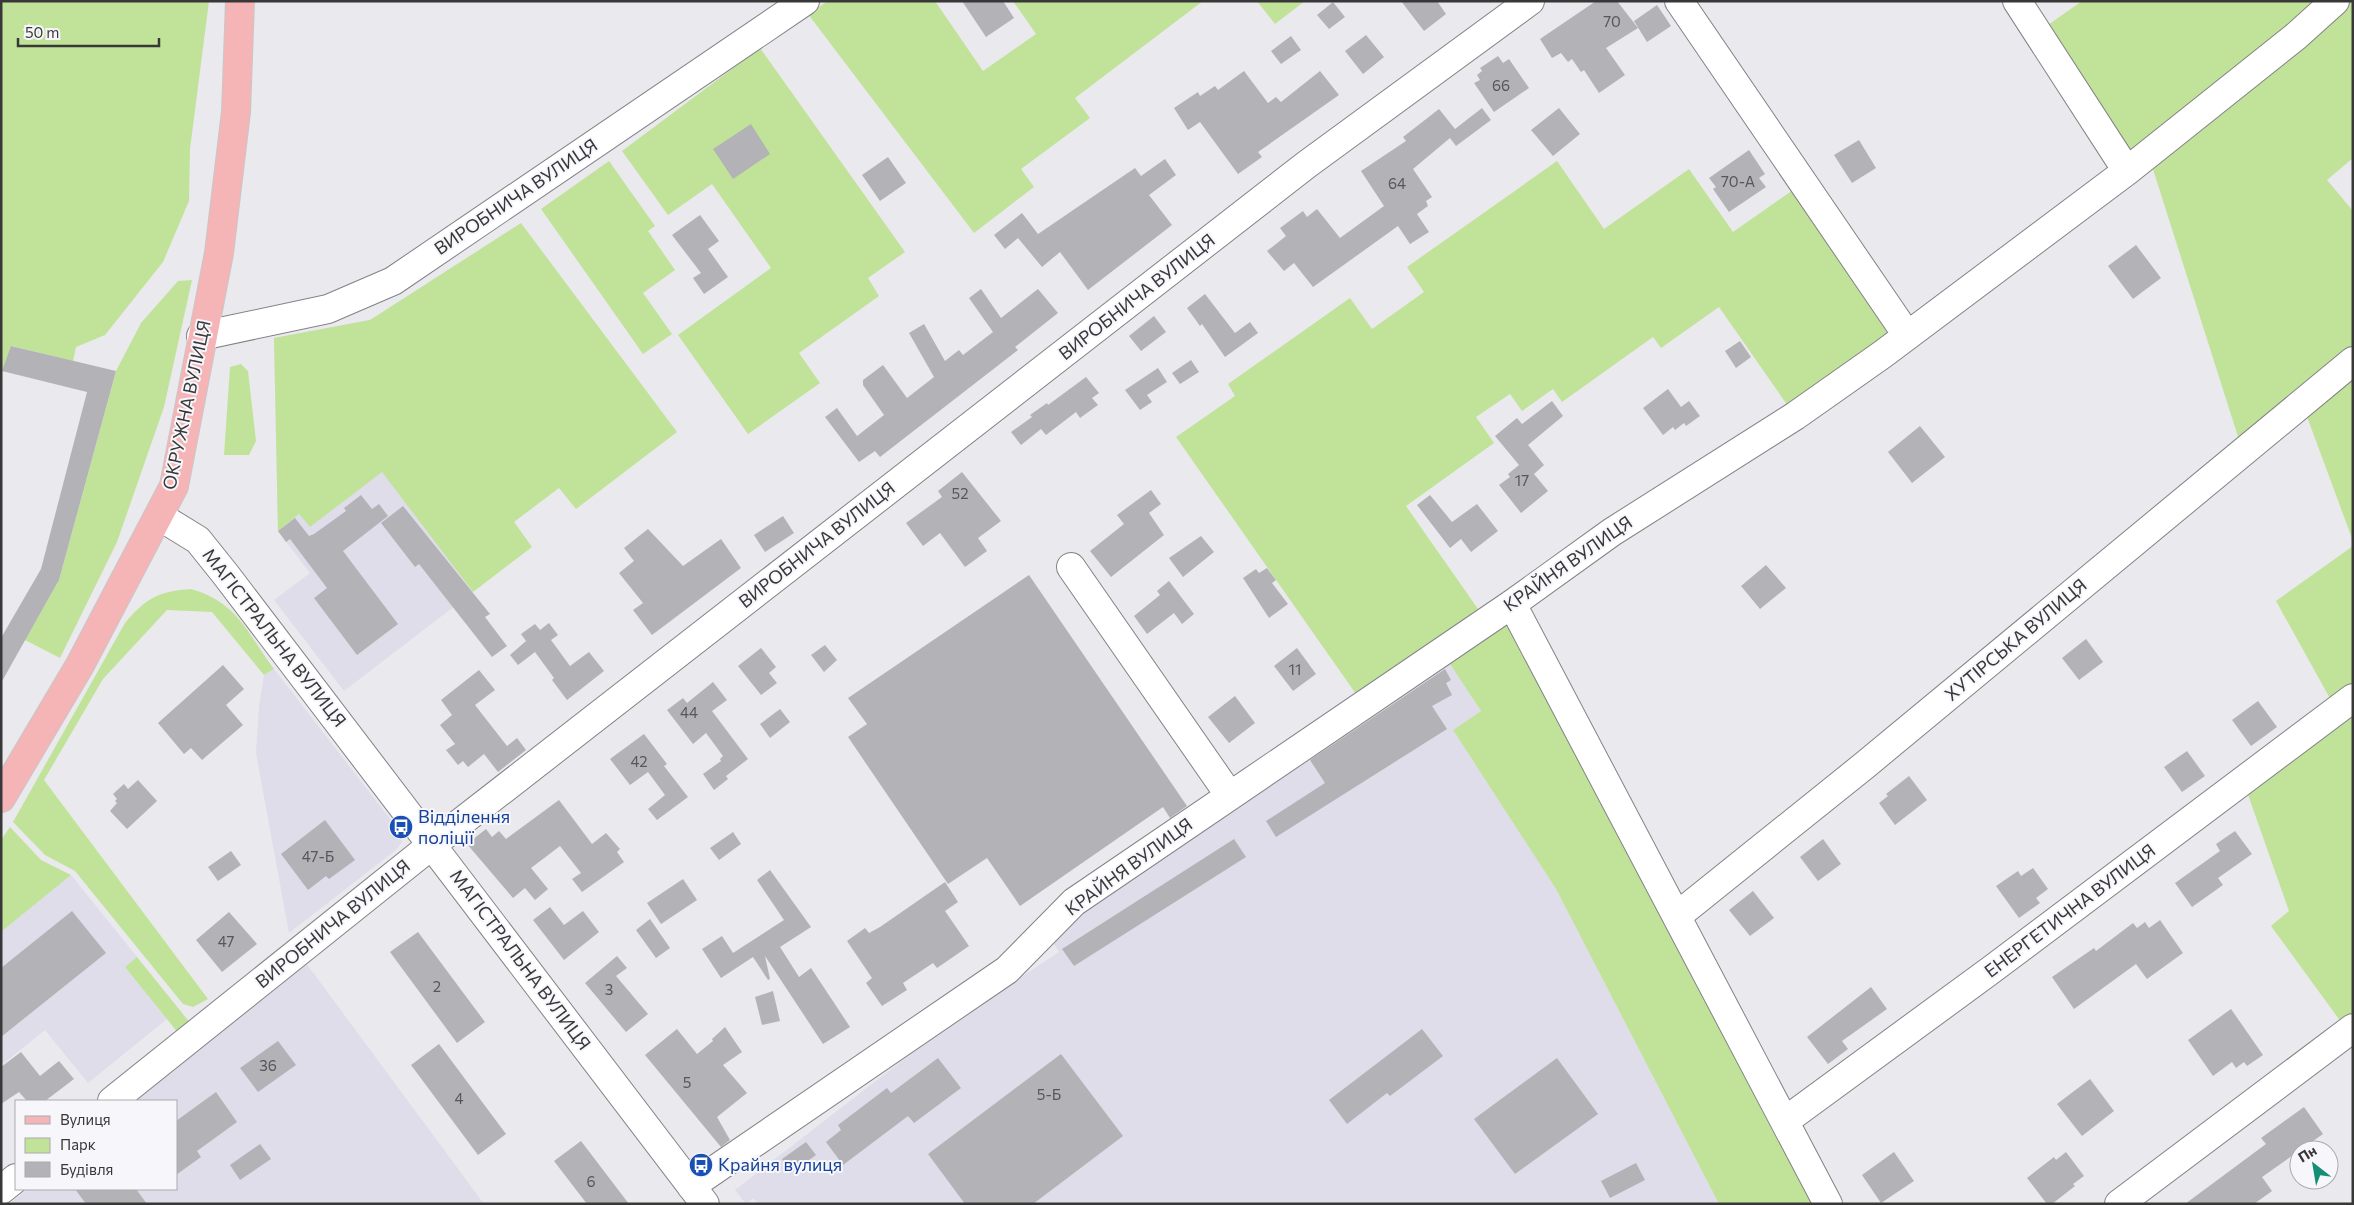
<svg xmlns="http://www.w3.org/2000/svg" width="2354" height="1205" viewBox="0 0 2354 1205" font-family="Commissioner,sans-serif">
  <style>
    .built { fill: #dedde9 }
    .green { fill: #c1e399 }
    .building { fill: #b3b2b7 }
    .lines { fill: none; stroke-linecap: round; stroke-linejoin: round }
    .minor-casing { stroke: #838387; stroke-width: 30 }
    .major-casing { stroke: #c7c7c8; stroke-width: 30 }
    .minor { stroke: #fff; stroke-width: 28 }
    .major { stroke: #f5b5b6; stroke-width: 28 }
    .labels { text-anchor: middle; stroke-width: 4; stroke-linejoin: round; paint-order: stroke }
    .number-label { font-size: 15px; fill: #575658 }
    .street-label { font-size: 18px; fill: #383839; stroke: #f7f6fb }
    .transit-label { font-size: 18px; fill: #164399; stroke: #f7f6fb; text-anchor: start }
  </style>
  <rect width="100%" height="100%" fill="#e9e9ee"/>
  <path class="built" d="M 370,320 L 409,507 L 473,592 L 344,691 L 274,600 L 310,573 L 278,531 L 274,338 Z
    M 1448,661 L 1481,711 L 1453,730 L 1556,889 L 1719,1204 L 758,1204 L 753,1198 L 746,1204 L 735,1190 L 943,1029 L 1059,952 L 1050,938 L 1078,910 Z
    M 274,669 L 401,833 L 402,842 L 397,849 L 289,933 L 256,753 L 259,706 L 264,675 Z
    M 71,875 L 137,957 L 125,967 L 167,1019 L 88,1083 L 45,1030 L 4,1063 L 1,1060 L 1,932 Z
    M 306,963 L 484,1204 L 9,1204 L 28,1189 L 176,1189 L 176,1101 L 136,1101 Z"/>
  <path class="green" d="M 1,1 L 209,1 L 190,149 L 189,201 L 163,262 L 105,335 L 76,347 L 73,361 L 12,346 L 1,374 Z
    M 828,1 L 935,1 L 983,71 L 1036,34 L 1013,1 L 1203,1 L 1075,98 L 1090,118 L 1021,169 L 1034,187 L 974,233 L 808,14 Z
    M 1257,1 L 1305,1 L 1275,24 Z
    M 2082,1 L 2311,1 L 2315,7 L 2131,156 L 2048,25 Z
    M 2348,1 L 2353,1 L 2353,158 L 2327,180 L 2353,211 L 2353,350 L 2240,443 L 2151,163 Z
    M 760,48 L 905,252 L 868,278 L 879,296 L 799,353 L 820,383 L 748,434 L 678,335 L 771,268 L 712,184 L 668,215 L 622,151 Z
    M 609,161 L 655,226 L 648,231 L 675,270 L 643,293 L 672,334 L 643,354 L 541,209 Z
    M 1557,161 L 1604,229 L 1689,169 L 1733,232 L 1793,190 L 1893,333 L 1788,406 L 1719,307 L 1661,348 L 1653,337 L 1562,402 L 1553,389 L 1522,411 L 1510,394 L 1476,417 L 1494,443 L 1406,506 L 1478,609 L 1356,694 L 1176,437 L 1235,396 L 1228,384 L 1350,298 L 1372,329 L 1424,292 L 1407,267 Z
    M 521,223 L 677,432 L 576,509 L 559,488 L 514,522 L 532,547 L 473,592 L 382,472 L 310,527 L 299,514 L 278,531 L 274,338 L 370,320 Z
    M 192,280 L 164,407 L 117,542 L 60,658 L 25,640 L 59,580 L 116,371 L 141,323 L 178,281 Z
    M 241,364 L 248,371 L 256,441 L 249,455 L 224,455 L 230,367 Z
    M 2353,375 L 2353,541 L 2306,414 Z
    M 2353,546 L 2353,687 L 2332,702 L 2276,601 Z
    M 191,589 C 239,603 246,632 274,669 L 264,675 L 212,612 L 167,610 L 103,679 L 44,780 L 208,999 L 193,1007 L 183,1004 L 75,871 L 45,855 L 13,822 L 125,623 C 146,598 159,591 191,589 Z
    M 1506,620 L 1816,1204 L 1719,1204 L 1556,889 L 1453,730 L 1481,711 L 1448,661 Z
    M 2353,708 L 2353,1018 L 2344,1026 L 2271,926 L 2289,911 L 2246,789 Z
    M 10,827 L 41,860 L 71,875 L 1,932 L 1,840 Z
    M 137,957 L 191,1024 L 179,1034 L 125,967 Z"/>
  <path class="building" d="M 962,1 L 1003,1 L 1014,18 L 986,37 Z
    M 1401,1 L 1437,1 L 1446,14 L 1424,31 Z
    M 1596,1 L 1617,1 L 1638,28 L 1606,48 L 1625,75 L 1599,93 L 1584,70 L 1581,72 L 1572,59 L 1568,62 L 1561,53 L 1552,58 L 1540,39 Z
    M 1333,2 L 1345,17 L 1329,29 L 1317,15 Z
    M 1657,5 L 1671,26 L 1647,42 L 1634,21 Z
    M 1366,35 L 1384,57 L 1363,74 L 1345,51 Z
    M 1291,36 L 1301,50 L 1281,64 L 1271,51 Z
    M 1498,56 L 1503,63 L 1509,59 L 1529,88 L 1494,112 L 1474,83 L 1480,80 L 1477,75 L 1482,71 L 1480,68 Z
    M 1244,71 L 1268,103 L 1276,97 L 1281,102 L 1320,71 L 1339,95 L 1258,152 L 1262,157 L 1238,174 L 1200,122 L 1188,130 L 1174,108 L 1198,92 L 1200,96 L 1215,86 L 1218,90 Z
    M 1482,108 L 1491,120 L 1456,146 L 1450,138 L 1413,169 L 1432,197 L 1426,201 L 1428,206 L 1417,214 L 1429,232 L 1410,244 L 1398,226 L 1313,287 L 1294,263 L 1284,271 L 1267,251 L 1286,236 L 1280,228 L 1303,211 L 1307,217 L 1317,209 L 1340,238 L 1384,206 L 1361,171 L 1406,141 L 1403,137 L 1439,109 L 1455,129 Z
    M 1559,108 L 1580,134 L 1553,156 L 1531,130 Z
    M 751,124 L 770,154 L 733,179 L 713,149 Z
    M 1859,140 L 1876,168 L 1852,183 L 1834,155 Z
    M 1749,150 L 1765,174 L 1759,178 L 1766,187 L 1729,212 L 1713,189 L 1716,187 L 1709,178 Z
    M 888,157 L 906,183 L 880,201 L 862,175 Z
    M 1165,159 L 1176,175 L 1149,195 L 1172,225 L 1088,290 L 1060,252 L 1042,267 L 1018,238 L 1005,249 L 994,235 L 1022,213 L 1038,234 L 1135,168 L 1141,176 Z
    M 700,215 L 719,241 L 708,249 L 728,277 L 704,294 L 693,278 L 701,273 L 672,235 Z
    M 2136,245 L 2161,278 L 2133,299 L 2108,266 Z
    M 981,289 L 1001,318 L 1038,289 L 1058,313 L 1015,347 L 1018,350 L 880,457 L 875,451 L 859,462 L 825,417 L 837,408 L 857,436 L 884,415 L 863,385 L 863,380 L 883,365 L 907,398 L 934,377 L 909,333 L 924,324 L 945,361 L 959,350 L 963,355 L 993,332 L 969,298 Z
    M 1205,294 L 1235,333 L 1250,322 L 1258,333 L 1225,357 L 1202,324 L 1200,326 L 1187,308 Z
    M 1154,316 L 1166,332 L 1141,351 L 1129,336 Z
    M 1740,341 L 1751,357 L 1736,368 L 1725,351 Z
    M 11,346 L 116,371 L 59,580 L 1,683 L 1,638 L 41,569 L 87,392 L 2,371 Z
    M 1191,360 L 1199,372 L 1180,384 L 1172,373 Z
    M 1158,368 L 1167,382 L 1147,395 L 1152,402 L 1140,410 L 1125,390 Z
    M 1086,377 L 1099,393 L 1092,398 L 1098,405 L 1080,418 L 1076,412 L 1046,435 L 1041,429 L 1021,445 L 1011,432 L 1032,417 L 1030,415 L 1047,403 L 1048,405 Z
    M 1668,389 L 1681,407 L 1689,401 L 1700,416 L 1686,426 L 1684,423 L 1675,430 L 1673,427 L 1663,435 L 1643,408 Z
    M 1552,401 L 1563,416 L 1528,445 L 1544,465 L 1534,474 L 1548,491 L 1521,513 L 1499,485 L 1510,477 L 1508,474 L 1519,465 L 1495,436 L 1517,418 L 1522,424 Z
    M 1920,426 L 1945,457 L 1912,483 L 1888,452 Z
    M 962,472 L 1001,521 L 978,538 L 987,551 L 965,567 L 940,533 L 923,546 L 906,523 L 942,497 L 938,491 Z
    M 1151,490 L 1161,504 L 1149,513 L 1164,535 L 1111,577 L 1090,551 L 1124,524 L 1117,515 Z
    M 361,495 L 372,509 L 379,504 L 388,516 L 343,551 L 398,624 L 357,655 L 314,598 L 327,588 L 290,539 L 286,542 L 278,531 L 295,518 L 309,536 L 314,534 L 346,511 L 344,508 Z
    M 1430,495 L 1452,522 L 1477,504 L 1498,531 L 1471,552 L 1461,539 L 1450,548 L 1417,505 Z
    M 403,506 L 490,614 L 485,617 L 507,646 L 492,657 L 419,564 L 415,567 L 381,523 Z
    M 783,516 L 794,533 L 765,552 L 754,535 Z
    M 648,529 L 683,566 L 721,539 L 741,568 L 652,635 L 633,610 L 643,603 L 619,573 L 634,561 L 624,548 Z
    M 1201,536 L 1214,552 L 1183,577 L 1169,558 Z
    M 1766,565 L 1786,588 L 1760,609 L 1741,586 Z
    M 1267,568 L 1276,580 L 1272,583 L 1288,604 L 1269,618 L 1243,578 L 1256,569 L 1259,573 Z
    M 1029,575 L 1187,806 L 1170,818 L 1163,807 L 1020,906 L 987,858 L 948,884 L 848,737 L 867,724 L 848,698 Z
    M 1169,581 L 1194,614 L 1182,624 L 1174,613 L 1147,634 L 1134,616 L 1160,595 L 1157,591 Z
    M 549,623 L 558,635 L 551,640 L 570,666 L 589,652 L 604,671 L 567,700 L 552,680 L 554,678 L 535,652 L 518,665 L 510,655 L 526,641 L 521,634 L 535,624 L 540,630 Z
    M 2086,639 L 2103,662 L 2079,680 L 2062,658 Z
    M 825,645 L 837,660 L 824,672 L 811,655 Z
    M 761,648 L 776,667 L 769,673 L 777,683 L 761,695 L 738,666 Z
    M 1297,648 L 1316,674 L 1293,691 L 1274,666 Z
    M 223,665 L 244,689 L 226,705 L 243,725 L 202,760 L 191,748 L 184,754 L 158,723 Z
    M 1445,669 L 1451,680 L 1446,683 L 1452,695 L 1432,706 L 1447,729 L 1276,837 L 1266,821 L 1325,783 L 1310,760 Z
    M 479,670 L 495,690 L 475,705 L 507,746 L 517,738 L 526,750 L 498,772 L 484,754 L 468,767 L 463,761 L 458,765 L 446,750 L 455,744 L 440,725 L 452,715 L 441,700 Z
    M 713,682 L 727,700 L 712,711 L 748,759 L 726,776 L 728,779 L 714,790 L 703,774 L 721,761 L 720,759 L 723,756 L 706,733 L 693,744 L 667,710 L 683,698 L 687,703 Z
    M 1235,696 L 1255,723 L 1229,743 L 1208,717 Z
    M 2258,701 L 2277,727 L 2251,746 L 2232,720 Z
    M 780,709 L 790,722 L 770,738 L 760,724 Z
    M 644,734 L 667,764 L 664,766 L 688,797 L 657,820 L 648,809 L 665,795 L 648,772 L 630,785 L 610,759 Z
    M 2187,751 L 2205,776 L 2182,792 L 2164,767 Z
    M 1909,776 L 1927,800 L 1895,825 L 1879,803 L 1888,796 L 1886,794 Z
    M 138,780 L 157,801 L 127,829 L 110,811 L 117,803 L 115,801 L 117,799 L 113,794 L 124,784 L 128,789 Z
    M 559,800 L 592,844 L 606,833 L 620,849 L 617,852 L 624,862 L 582,892 L 572,879 L 581,873 L 560,846 L 531,868 L 548,889 L 535,900 L 525,888 L 513,898 L 467,844 L 486,829 L 492,837 L 499,831 L 506,839 Z
    M 325,820 L 355,860 L 329,879 L 326,876 L 308,890 L 281,854 Z
    M 2235,831 L 2252,854 L 2218,878 L 2223,885 L 2192,907 L 2175,883 L 2220,851 L 2216,844 Z
    M 733,832 L 741,844 L 719,860 L 710,848 Z
    M 1234,839 L 1246,857 L 1074,966 L 1062,949 Z
    M 1823,839 L 1841,864 L 1818,881 L 1800,857 Z
    M 231,851 L 241,865 L 218,881 L 208,867 Z
    M 2033,868 L 2048,889 L 2036,898 L 2040,903 L 2019,918 L 1996,886 L 2018,871 L 2021,876 Z
    M 770,870 L 811,927 L 780,947 L 799,977 L 811,968 L 850,1027 L 823,1044 L 765,956 L 770,979 L 768,980 L 753,957 L 721,978 L 702,949 L 722,936 L 733,953 L 784,920 L 757,880 Z
    M 683,879 L 697,900 L 661,924 L 647,903 Z
    M 945,882 L 958,902 L 945,911 L 969,946 L 937,968 L 933,963 L 903,983 L 907,990 L 882,1006 L 866,983 L 872,978 L 847,941 L 865,928 L 869,933 L 880,927 Z
    M 1753,891 L 1774,918 L 1750,936 L 1729,910 Z
    M 550,907 L 564,925 L 583,911 L 599,932 L 564,960 L 533,920 Z
    M 72,911 L 106,953 L 1,1037 L 1,968 Z
    M 229,912 L 257,944 L 222,972 L 196,940 Z
    M 650,919 L 670,948 L 656,958 L 636,930 Z
    M 2160,920 L 2183,953 L 2147,979 L 2136,964 L 2074,1009 L 2052,977 L 2094,948 L 2096,951 L 2133,923 L 2137,928 L 2145,922 L 2149,928 Z
    M 418,932 L 485,1022 L 457,1043 L 390,952 Z
    M 617,956 L 627,968 L 616,976 L 648,1014 L 626,1032 L 585,983 Z
    M 1871,987 L 1887,1009 L 1842,1041 L 1848,1049 L 1828,1064 L 1807,1037 Z
    M 773,991 L 780,1021 L 762,1025 L 755,997 Z
    M 2231,1009 L 2263,1055 L 2247,1066 L 2244,1062 L 2236,1068 L 2232,1062 L 2213,1076 L 2188,1040 Z
    M 725,1027 L 742,1052 L 723,1065 L 747,1093 L 717,1117 L 730,1140 L 721,1147 L 645,1055 L 677,1029 L 697,1054 L 713,1041 L 712,1039 Z
    M 1422,1029 L 1443,1056 L 1390,1096 L 1387,1093 L 1347,1124 L 1329,1100 Z
    M 278,1041 L 296,1065 L 258,1092 L 240,1068 Z
    M 439,1044 L 506,1134 L 478,1155 L 411,1065 Z
    M 21,1052 L 40,1076 L 59,1061 L 74,1079 L 45,1101 L 27,1101 L 19,1092 L 1,1104 L 1,1067 Z
    M 1061,1054 L 1123,1136 L 1033,1204 L 965,1204 L 928,1154 Z
    M 938,1058 L 961,1088 L 914,1123 L 908,1116 L 843,1165 L 826,1142 L 841,1130 L 838,1125 L 887,1088 L 891,1093 Z
    M 1557,1058 L 1598,1114 L 1515,1174 L 1474,1119 Z
    M 2090,1079 L 2114,1111 L 2082,1136 L 2057,1104 Z
    M 216,1092 L 237,1122 L 197,1151 L 201,1157 L 176,1175 L 176,1121 Z
    M 2304,1107 L 2323,1134 L 2262,1177 L 2272,1191 L 2254,1204 L 2185,1204 L 2266,1144 L 2261,1138 Z
    M 581,1141 L 629,1204 L 587,1204 L 554,1161 Z
    M 806,1142 L 816,1155 L 791,1173 L 782,1159 Z
    M 260,1144 L 271,1159 L 240,1180 L 230,1165 Z
    M 1894,1152 L 1914,1181 L 1881,1203 L 1862,1175 Z
    M 2066,1152 L 2084,1176 L 2073,1184 L 2075,1186 L 2052,1204 L 2047,1204 L 2027,1178 L 2054,1157 L 2056,1160 Z
    M 1636,1163 L 1645,1180 L 1610,1198 L 1601,1181 Z
    M 75,1189 L 136,1189 L 147,1204 L 86,1204 Z"/>
  <g class="lines">
    <g class="minor-casing">
      <path id="minor" d="M 1679,1 L 1907,335
        M 2017,1 L 2127,171
        M 201,336 L 328,309 L 393,281 L 805,1
        M 159,516 L 198,540 L 226,575 L 705,1204
        M 1071,567 L 1230,796
        M 1512,604 L 1828,1204
        M 1677,916 L 1865,765 L 2353,361
        M 112,1101 L 433,844 L 1306,165 L 1530,1
        M 1785,1121 L 1991,970 L 2353,698
        M 691,1186 L 1007,970 L 1074,902 L 1512,604 L 1612,532 L 1795,416 L 1883,354 L 2127,171 L 2295,37 L 2335,1
        M 1,1190 L 16,1178
        M 2119,1204 L 2353,1028"/>
    </g>
    <g class="major-casing">
      <path id="major" d="M 1,798 L 80,665 L 174,486 L 219,253 L 236,112 L 240,1"/>
    </g>
    <use href="#minor" class="minor"/>
    <use href="#major" class="major"/>
  </g>
  <defs>
    <g id="bus-disc" transform="scale(1.25)"><circle r="9.5" fill="#1a4fb4" stroke="#f7f6fb"/><path d="M-5-6H5V4H4V6H2V4H-2V6H-4V4H-5ZM-3.5-4V0h7V-4ZM-3.5 1.2v1.5H-2V1.2ZM2 1.2v1.5H3.5V1.2Z" fill="#fff"/></g>
  </defs>
  <g fill-rule="evenodd">
    <use href="#bus-disc" x="401" y="827"/>
    <use href="#bus-disc" x="701" y="1165"/>
  </g>
  <g class="labels">
    <g class="number-label">
      <text x="1612" y="27">70</text>
      <text x="1501" y="91">66</text>
      <text x="1738" y="187">70-А</text>
      <text x="1397" y="189">64</text>
      <text x="1522" y="486">17</text>
      <text x="960" y="499">52</text>
      <text x="1295" y="675">11</text>
      <text x="689" y="718">44</text>
      <text x="639" y="767">42</text>
      <text x="318" y="862">47-Б</text>
      <text x="226" y="947">47</text>
      <text x="437" y="992">2</text>
      <text x="609" y="995">3</text>
      <text x="268" y="1071">36</text>
      <text x="687" y="1088">5</text>
      <text x="1049" y="1100">5-Б</text>
      <text x="459" y="1104">4</text>
      <text x="591" y="1187">6</text>
    </g>
    <g class="street-label">
      <text transform="translate(516 197) rotate(-34)" y="6">ВИРОБНИЧА ВУЛИЦЯ</text>
      <text transform="translate(1137 297) rotate(-38)" y="6">ВИРОБНИЧА ВУЛИЦЯ</text>
      <text transform="translate(187 405) rotate(-78)" y="6">ОКРУЖНА ВУЛИЦЯ</text>
      <text transform="translate(817 545) rotate(-38)" y="6">ВИРОБНИЧА ВУЛИЦЯ</text>
      <text transform="translate(1568 564) rotate(-35)" y="6">КРАЙНЯ ВУЛИЦЯ</text>
      <text transform="translate(274 638) rotate(52)" y="6">МАГІСТРАЛЬНА ВУЛИЦЯ</text>
      <text transform="translate(2016 640) rotate(-40)" y="6">ХУТІРСЬКА ВУЛИЦЯ</text>
      <text transform="translate(1129 867) rotate(-36)" y="6">КРАЙНЯ ВУЛИЦЯ</text>
      <text transform="translate(2070 911) rotate(-37)" y="6">ЕНЕРГЕТИЧНА ВУЛИЦЯ</text>
      <text transform="translate(333 924) rotate(-39)" y="6">ВИРОБНИЧА ВУЛИЦЯ</text>
      <text transform="translate(520 960) rotate(53)" y="6">МАГІСТРАЛЬНА ВУЛИЦЯ</text>
    </g>
    <g class="transit-label">
      <text x="418" y="823">Відділення<tspan x="418" dy="21">поліції</tspan></text>
      <text x="718" y="1171">Крайня вулиця</text>
    </g>
  </g>
  <rect width="2354" height="1205" fill="none" stroke="#383839" stroke-width="5"/>
  <rect x="15" y="1100" width="162" height="90" fill="#f7f6fb" stroke="#abaaad"/>
  <rect x="25" y="1116" width="25" height="8" fill="#f5b5b6" stroke="#abaaad"/>
  <text x="60" y="1125" font-size="15" fill="#383839">Вулиця</text>
  <rect x="25" y="1138" width="25" height="15" fill="#c1e399" stroke="#abaaad"/>
  <text x="60" y="1150" font-size="15" fill="#383839">Парк</text>
  <rect x="25" y="1162" width="25" height="15" fill="#b3b2b7" stroke="#abaaad"/>
  <text x="60" y="1175" font-size="15" fill="#383839">Будівля</text>
  <g transform="translate(2314 1165) rotate(329)"><circle r="24" fill="#f7f6fb" stroke="#abaaad"/>
  <path d="M0-4L9 19L0 12L-9 19Z" fill="#158f73"/>
  <text y="-8" font-size="14" font-weight="bold" text-anchor="middle" fill="#383839">Пн</text>
  </g>
  <path d="M18 38v8h141v-8" fill="none" stroke="#383839" stroke-width="2.5"/>
  <text x="25" y="38" font-size="15" fill="#383839" stroke="#f7f6fb" stroke-width="4" paint-order="stroke">50 m</text>
</svg>
